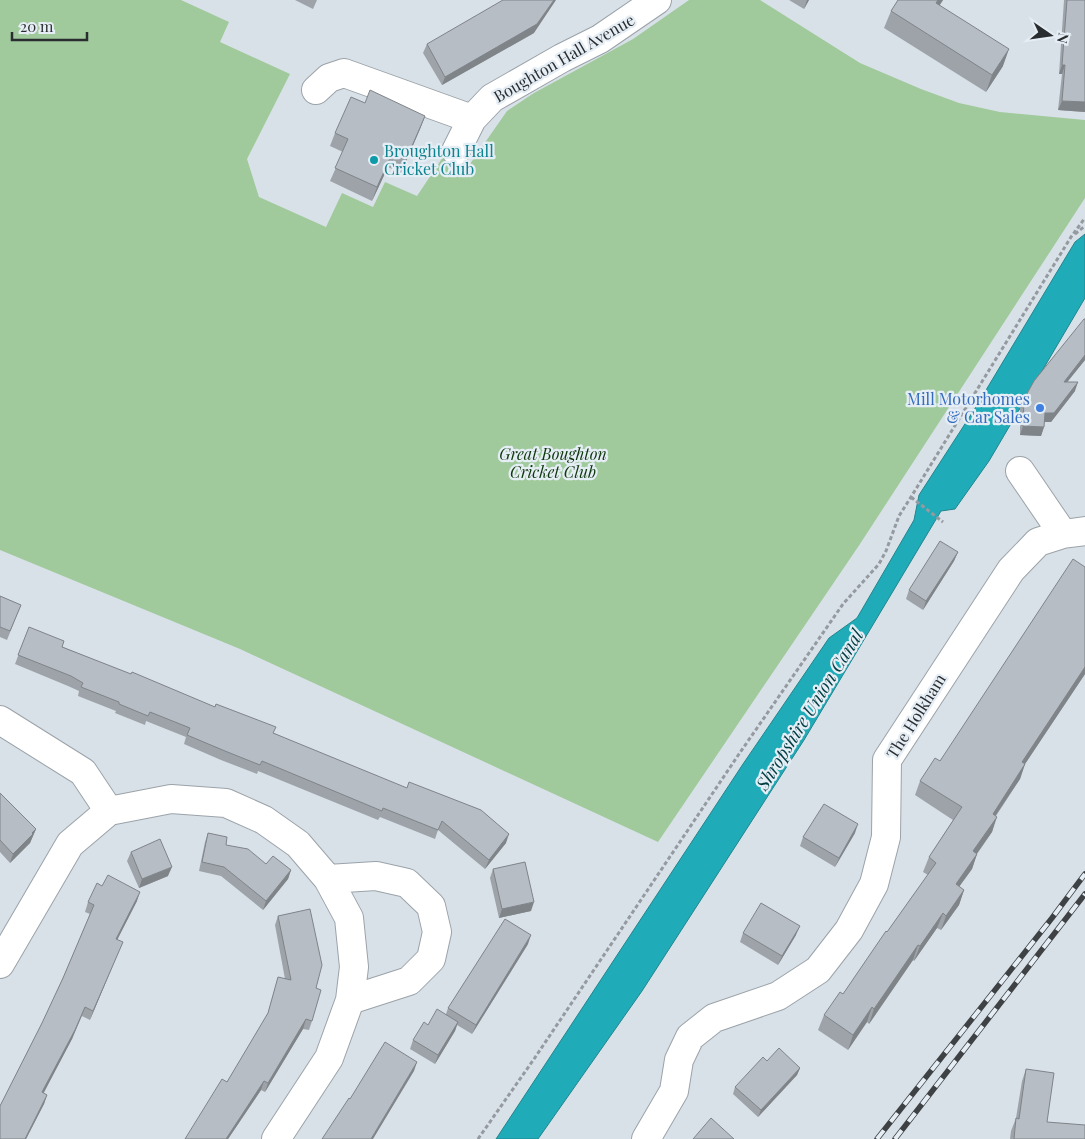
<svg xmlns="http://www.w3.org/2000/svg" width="1085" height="1139" viewBox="0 0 1085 1139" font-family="'Playfair Display',serif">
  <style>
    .green { fill: #a0ca9c }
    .water { fill: #1fabb7; stroke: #22858e }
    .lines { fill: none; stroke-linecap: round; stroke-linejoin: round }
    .minor-casing { stroke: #9ba3a9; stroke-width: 30 }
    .path { stroke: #949aa0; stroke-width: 3; stroke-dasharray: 4 2.5; stroke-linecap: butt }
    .minor { stroke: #fff; stroke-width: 28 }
    .rail-casing { stroke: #3e4245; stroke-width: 5.5 }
    .rail { stroke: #e6eef5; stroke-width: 4; stroke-dasharray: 11; stroke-linecap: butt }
    .wall { fill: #9da3a9 }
    .shaded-wall { fill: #7f8489 }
    .building { fill: #b6bdc4; stroke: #7f8489 }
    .culture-dot { fill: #0f9aa8; stroke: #e6eef5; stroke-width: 2 }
    .shop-dot { fill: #3f7fe0; stroke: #e6eef5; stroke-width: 2 }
    .labels { text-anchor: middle; stroke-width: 4.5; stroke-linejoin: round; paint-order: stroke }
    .street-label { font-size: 16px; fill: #2a2d30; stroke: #e6eef5 }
    .culture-label { font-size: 16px; fill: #0d838f; stroke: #e6eef5; text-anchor: start }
    .shop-label { font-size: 16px; fill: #366cbe; stroke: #e6eef5; text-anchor: end }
    .park-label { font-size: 16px; font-style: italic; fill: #0e370c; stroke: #e6eef5 }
    .water-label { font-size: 18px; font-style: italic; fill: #003d42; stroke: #e6eef5 }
  </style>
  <rect width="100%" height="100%" fill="#d9e1e8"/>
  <path class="green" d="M 0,0 L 181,0 L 229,22 L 220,42 L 290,74 L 247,159 L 259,197 L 326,227 L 342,193 L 373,207 L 385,182 L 417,196 L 443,157 L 470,164 L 507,111 L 534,93 L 633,39 L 689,0 L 760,0 L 860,63 L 921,89 L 959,103 L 1000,112 L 1085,120 L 1085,198 L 860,544 L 658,842 L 240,649 L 0,550 Z"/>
  <path class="water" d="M 1085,234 L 1085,298 L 989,461 L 955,509 L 941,511 L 804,740 L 642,991 L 538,1139 L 496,1139 L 743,764 L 829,638 L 857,618 L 914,520 L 919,495 L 974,410 L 1075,242 Z"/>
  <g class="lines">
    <g class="minor-casing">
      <path id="minor" d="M 316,90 L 329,78 L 344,73 L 472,119
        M 456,151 L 472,119 L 492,98 L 562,58 L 600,39 L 657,0
        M 1020,471 L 1063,534 L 1085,531
        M 0,720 L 83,772 L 109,811
        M 328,879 L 376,876 L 407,883 L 431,906 L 437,932 L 431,959 L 409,981 L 350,1000
        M 0,964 L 70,844 L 109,811 L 171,799 L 226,803 L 264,820 L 298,844 L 328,879 L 349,918 L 354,967 L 350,1000 L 329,1058 L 276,1139
        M 646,1139 L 674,1091 L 679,1060 L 690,1037 L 714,1018 L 778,996 L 818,970 L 849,930 L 874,884 L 886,837 L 887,760 L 1011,570 L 1038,542 L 1063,534"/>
    </g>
    <path class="path" d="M 1075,234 L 1085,226
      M 911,497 L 943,522
      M 478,1139 L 534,1059 L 739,754 L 843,604 L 879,564 L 886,551 L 899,516 L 911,497 L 1071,237 L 1085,218"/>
    <use href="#minor" class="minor"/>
    <g class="rail-casing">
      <path id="rail" d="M 877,1139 L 1052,918 L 1085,874
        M 895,1139 L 1085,894"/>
    </g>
    <use href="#rail" class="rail"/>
  </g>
  <path class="wall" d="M 295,0 L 317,0 L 313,9 Z
    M 789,0 L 809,0 L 804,9 Z
    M 898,0 L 943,0 L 939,5 L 1003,66 L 986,92 L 884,28 L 891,11 Z
    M 1064,0 L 1085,0 L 1085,112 L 1058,110 L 1062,74 L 1059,74 Z
    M 534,33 L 442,85 L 423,53 L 427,44 Z
    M 365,103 L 425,116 L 420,129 L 401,173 L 388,167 L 372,201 L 330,181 L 343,152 L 330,146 L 335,133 Z
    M 1085,319 L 1085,360 L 1067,382 L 1075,391 L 1051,422 L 1044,422 L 1044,427 L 1041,436 L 1020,435 L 1020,408 L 1024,399 Z
    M 958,552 L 954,561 L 923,610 L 906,599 L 909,590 Z
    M 1085,567 L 1085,674 L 1025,764 L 1020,779 L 996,816 L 992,832 L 977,854 L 972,869 L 959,887 L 964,890 L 959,905 L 941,930 L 937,928 L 914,961 L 913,960 L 869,1024 L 867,1022 L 848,1050 L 818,1030 L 824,1015 L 843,994 L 928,875 L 923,872 L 929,857 L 953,820 L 915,795 L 920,781 L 940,761 Z
    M 0,596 L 21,605 L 7,640 L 0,637 Z
    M 29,627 L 63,647 L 274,733 L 506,843 L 485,869 L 438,830 L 435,839 L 380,817 L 378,820 L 258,771 L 257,774 L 221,760 L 184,744 L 186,737 L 146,721 L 145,725 L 115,713 L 116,711 L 78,696 L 79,691 L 68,686 L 15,664 Z
    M 0,793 L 36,829 L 30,843 L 10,863 L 0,852 Z
    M 208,833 L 226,845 L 266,864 L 291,870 L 288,879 L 263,910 L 221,876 L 199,871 L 205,842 Z
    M 855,833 L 835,867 L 800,846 L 803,837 Z
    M 131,852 L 168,876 L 139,888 L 127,861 Z
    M 493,869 L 531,911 L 499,918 L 490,878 Z
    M 137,901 L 117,940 L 119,951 L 90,1020 L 82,1016 L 72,1039 L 43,1093 L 47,1095 L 44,1104 L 26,1139 L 0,1139 L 0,1106 L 42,1023 L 63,978 L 90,914 L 85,912 L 88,902 Z
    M 278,916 L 316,988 L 312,1021 L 309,1030 L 303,1029 L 265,1092 L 261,1090 L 228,1139 L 185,1139 L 227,1082 L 267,1016 L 278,977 L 285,979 L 275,925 Z
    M 743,933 L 796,935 L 778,965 L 740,942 Z
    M 528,944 L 472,1034 L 457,1025 L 455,1031 L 435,1064 L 410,1049 L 413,1040 L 428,1025 L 446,1014 L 448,1008 Z
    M 767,1061 L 800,1068 L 797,1075 L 758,1117 L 733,1094 L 735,1087 Z
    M 1026,1069 L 1047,1122 L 1085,1139 L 1010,1139 L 1011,1131 L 1016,1118 L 1022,1081 Z"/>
  <path class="shaded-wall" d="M 554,0 L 556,0 L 534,33 L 442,85 L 445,77 Z
    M 807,0 L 809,0 L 804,9 Z
    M 938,0 L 943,0 L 930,21 L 936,3 Z
    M 1009,49 L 1003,66 L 986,92 L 992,75 Z
    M 1062,65 L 1065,65 L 1062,74 L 1059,74 Z
    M 1062,101 L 1085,102 L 1085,112 L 1058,110 Z
    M 425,116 L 420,129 L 401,173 L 406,160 Z
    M 392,154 L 388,167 L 372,201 L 377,187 Z
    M 1085,355 L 1085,360 L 1060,391 L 1064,382 Z
    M 1078,382 L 1075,391 L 1051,422 L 1042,422 L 1045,413 Z
    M 1023,426 L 1044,427 L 1041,436 L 1020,435 Z
    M 958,552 L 954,561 L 923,610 L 926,601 Z
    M 1085,667 L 1085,674 L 1025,764 L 1020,779 L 987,828 L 993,814 L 1022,762 Z
    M 997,817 L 992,832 L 968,866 L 973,851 Z
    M 858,824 L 855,833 L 835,867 L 839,858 Z
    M 36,829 L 30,843 L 10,863 L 13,854 Z
    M 509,834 L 506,843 L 485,869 L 489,860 Z
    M 977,854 L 972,869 L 950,899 L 956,884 Z
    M 172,867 L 168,876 L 139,888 L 142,879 Z
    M 291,870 L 288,879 L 263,910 L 266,901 Z
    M 964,890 L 959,905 L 941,930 L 946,916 Z
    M 140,892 L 137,901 L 113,948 L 116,939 Z
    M 534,902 L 531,911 L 499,918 L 502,909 Z
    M 943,913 L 937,928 L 914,961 L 920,946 Z
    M 800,926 L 796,935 L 778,965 L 782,956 Z
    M 531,935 L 528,944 L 472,1034 L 476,1025 Z
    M 123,942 L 119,951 L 90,1020 L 93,1011 Z
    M 918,945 L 913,960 L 869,1024 L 874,1009 Z
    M 85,1007 L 72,1039 L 39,1102 L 42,1092 Z
    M 872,1007 L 867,1022 L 848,1050 L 853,1035 Z
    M 306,1019 L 303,1029 L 265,1092 L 268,1083 Z
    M 458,1022 L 455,1031 L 435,1064 L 438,1055 Z
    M 417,1062 L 414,1071 L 373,1139 L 371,1139 Z
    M 800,1068 L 797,1075 L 758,1117 L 761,1110 Z
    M 264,1081 L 261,1090 L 228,1139 L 226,1139 Z
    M 47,1095 L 44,1104 L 26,1139 L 25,1139 Z"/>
  <path class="building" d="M 503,0 L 554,0 L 537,24 L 445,77 L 427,44 Z
    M 898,0 L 938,0 L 936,3 L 1009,49 L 992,75 L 891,11 Z
    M 1067,0 L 1085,0 L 1085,102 L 1062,101 L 1065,65 L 1062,65 Z
    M 370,90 L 425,116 L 406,160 L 392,154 L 377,187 L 335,168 L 348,139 L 335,133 L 351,97 L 365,103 Z
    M 1084,319 L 1085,319 L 1085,355 L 1064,382 L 1078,382 L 1054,413 L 1045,413 L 1044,427 L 1023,426 L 1024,399 L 1034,381 Z
    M 940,541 L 958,552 L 926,601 L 909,590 Z
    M 1073,559 L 1085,567 L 1085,667 L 1022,762 L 1025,764 L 993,814 L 997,817 L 973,851 L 977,854 L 956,884 L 964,890 L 946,916 L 943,913 L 920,946 L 918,945 L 874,1009 L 872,1007 L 853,1035 L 824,1015 L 840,992 L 843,994 L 886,931 L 887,932 L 936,863 L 929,857 L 962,807 L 920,781 L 935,758 L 940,761 Z
    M 0,596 L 21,605 L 10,631 L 0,627 Z
    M 29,627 L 64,641 L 62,647 L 131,674 L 132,672 L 215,707 L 216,704 L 276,727 L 273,733 L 407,788 L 409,782 L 481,810 L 509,834 L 489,860 L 442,821 L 438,830 L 383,808 L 382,811 L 262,761 L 260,765 L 225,751 L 187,735 L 190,728 L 150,712 L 148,716 L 119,704 L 119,702 L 81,687 L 83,683 L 71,676 L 18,655 Z
    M 0,793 L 36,829 L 32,833 L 33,834 L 13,854 L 0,840 Z
    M 824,804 L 858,824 L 839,858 L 803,837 Z
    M 208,833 L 227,837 L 226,845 L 248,849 L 266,864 L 273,856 L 291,870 L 266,901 L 224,867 L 202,862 Z
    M 160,839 L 172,867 L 142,879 L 131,852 Z
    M 525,862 L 534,902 L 502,909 L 493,869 Z
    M 108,875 L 140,892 L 116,939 L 123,942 L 93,1011 L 85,1007 L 75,1030 L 42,1092 L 47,1095 L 25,1139 L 0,1139 L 0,1106 L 42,1023 L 63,978 L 94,905 L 88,902 L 97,883 L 102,886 Z
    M 761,903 L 800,926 L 782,956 L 743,933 Z
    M 310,909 L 322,965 L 316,988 L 321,990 L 312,1021 L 306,1019 L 268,1083 L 264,1081 L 226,1139 L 185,1139 L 222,1079 L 227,1082 L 268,1013 L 278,977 L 291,980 L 278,916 Z
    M 505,919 L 531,935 L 476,1025 L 448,1008 Z
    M 437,1009 L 458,1022 L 438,1055 L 413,1040 L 424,1022 L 428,1025 Z
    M 385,1042 L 417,1062 L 371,1139 L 322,1139 L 349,1098 L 350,1099 Z
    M 779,1048 L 800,1068 L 761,1110 L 735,1087 L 763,1057 L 767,1061 Z
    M 1026,1069 L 1054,1073 L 1047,1122 L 1085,1125 L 1085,1139 L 1014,1139 L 1016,1118 L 1019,1119 Z
    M 711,1118 L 734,1139 L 693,1139 Z"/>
  <circle class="culture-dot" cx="374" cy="160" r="5"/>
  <circle class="shop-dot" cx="1040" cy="408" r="5"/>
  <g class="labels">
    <g class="street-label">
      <text transform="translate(564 58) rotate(-30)" y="6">Boughton Hall Avenue</text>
      <text transform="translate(916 716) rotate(-58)" y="6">The Holkham</text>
    </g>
    <g class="culture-label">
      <text x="384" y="157">Broughton Hall<tspan x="384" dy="18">Cricket Club</tspan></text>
    </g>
    <g class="shop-label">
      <text x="1030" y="405">Mill Motorhomes<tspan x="1030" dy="18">&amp; Car Sales</tspan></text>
    </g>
    <g class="park-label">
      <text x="553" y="460">Great Boughton<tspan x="553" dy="18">Cricket Club</tspan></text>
    </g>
    <g class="water-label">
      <text transform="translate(810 710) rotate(-58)" y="6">Shropshire Union Canal</text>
    </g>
  </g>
  <g transform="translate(1050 35) rotate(103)" stroke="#e6eef5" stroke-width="4" paint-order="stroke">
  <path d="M0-4L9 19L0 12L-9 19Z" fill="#2a2d30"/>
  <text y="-8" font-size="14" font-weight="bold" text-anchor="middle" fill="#2a2d30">N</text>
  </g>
  <path d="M12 32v8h75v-8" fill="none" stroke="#2a2d30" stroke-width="2.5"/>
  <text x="20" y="32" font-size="15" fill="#2a2d30" stroke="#e6eef5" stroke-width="4" paint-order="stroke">20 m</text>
</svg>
